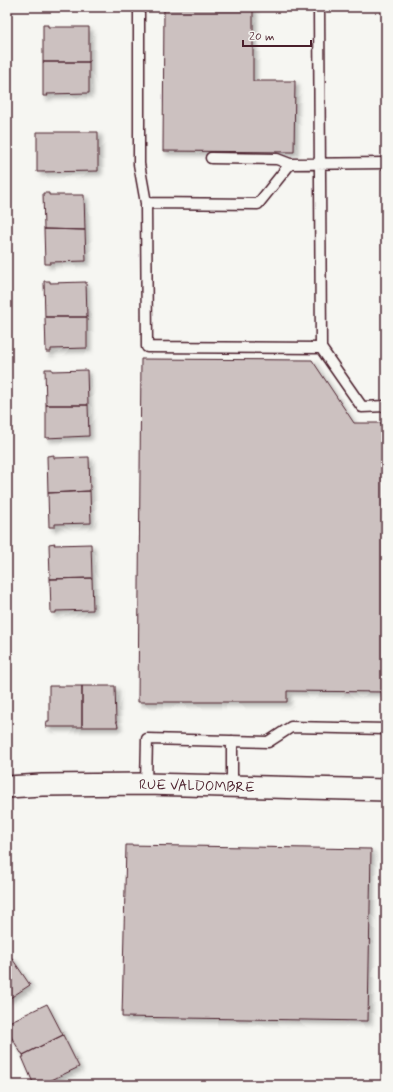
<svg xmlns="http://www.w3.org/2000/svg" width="393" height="1092" viewBox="0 0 393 1092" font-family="Mynerve,sans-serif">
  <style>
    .building { fill: #ccc1c0; stroke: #4a1f2b; filter: url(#shadow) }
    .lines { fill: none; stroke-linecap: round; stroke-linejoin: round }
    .service-casing { stroke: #4a1f2b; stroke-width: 13 }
    .minor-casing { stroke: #4a1f2b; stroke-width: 24 }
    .service { stroke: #f6f6f2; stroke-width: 10 }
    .minor { stroke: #f6f6f2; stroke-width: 21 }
    .labels { text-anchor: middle; stroke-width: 3; stroke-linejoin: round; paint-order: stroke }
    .street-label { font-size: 14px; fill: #4a1f2b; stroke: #f6f6f2 }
  </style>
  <defs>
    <filter id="shadow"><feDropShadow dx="3.5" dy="3.5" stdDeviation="2" flood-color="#0004"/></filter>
  </defs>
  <rect width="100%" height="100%" fill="#f6f6f2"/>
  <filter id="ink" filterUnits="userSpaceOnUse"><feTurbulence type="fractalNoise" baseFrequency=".025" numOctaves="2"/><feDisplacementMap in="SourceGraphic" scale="8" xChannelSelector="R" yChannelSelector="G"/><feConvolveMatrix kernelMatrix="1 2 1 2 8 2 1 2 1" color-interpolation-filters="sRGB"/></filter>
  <g filter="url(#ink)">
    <path class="building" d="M 164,7 L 253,7 L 253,81 L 295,81 L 294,152 L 163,151 Z
      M 43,25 L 48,25 L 48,27 L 89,27 L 89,62 L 43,62 Z
      M 43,62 L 89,62 L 89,93 L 47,94 L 48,96 L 43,96 Z
      M 37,132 L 98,132 L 98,171 L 37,172 Z
      M 43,193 L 49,193 L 49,195 L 84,195 L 85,230 L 44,229 Z
      M 44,229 L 85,230 L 86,261 L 50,262 L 50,264 L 45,264 Z
      M 44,281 L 50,281 L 50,283 L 86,282 L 87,317 L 45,317 Z
      M 45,317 L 87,317 L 87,348 L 51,349 L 51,352 L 46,352 Z
      M 141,359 L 312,360 L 354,423 L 386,423 L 386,692 L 287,691 L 287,702 L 138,702 Z
      M 45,369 L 52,369 L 52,371 L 87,370 L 88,405 L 46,405 Z
      M 46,405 L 88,405 L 89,436 L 46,438 Z
      M 54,455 L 54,458 L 89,457 L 90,491 L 48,493 L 47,456 Z
      M 90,491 L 91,523 L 55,524 L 55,527 L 49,527 L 48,493 Z
      M 55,543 L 54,545 L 91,544 L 92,578 L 50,579 L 49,544 Z
      M 92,578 L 93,610 L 56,611 L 56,613 L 51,613 L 50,579 Z
      M 49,686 L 82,686 L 82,727 L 46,727 L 47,721 L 49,721 Z
      M 82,686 L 115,686 L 116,722 L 117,722 L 118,727 L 82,727 Z
      M 126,845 L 371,849 L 368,1021 L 122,1017 Z
      M 11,957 L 30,985 L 7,1000 L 7,960 Z
      M 47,1004 L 63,1035 L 23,1055 L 22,1053 L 21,1053 L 7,1030 L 7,1023 Z
      M 63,1035 L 79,1067 L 41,1085 L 34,1085 L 22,1057 L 24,1057 L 23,1055 Z"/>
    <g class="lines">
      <g class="service-casing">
        <path id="service" d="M 139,7 L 139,164 L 146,203 L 147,347 L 321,348
          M 319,7 L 321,348 L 362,407 L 386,406
          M 211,158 L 277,159 L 290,164
          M 146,203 L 258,204 L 290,164 L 386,163
          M 146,784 L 147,739 L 268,742 L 291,727 L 386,729
          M 232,787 L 232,741"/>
      </g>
      <g class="minor-casing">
        <g id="minor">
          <path id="s1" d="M 7,787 L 42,785 L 146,784 L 386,790"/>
        </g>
      </g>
      <use href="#service" class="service"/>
      <use href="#minor" class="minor"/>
    </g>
  </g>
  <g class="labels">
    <g class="street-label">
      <text dy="5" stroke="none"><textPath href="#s1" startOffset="190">RUE VALDOMBRE</textPath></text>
    </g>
  </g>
  <rect width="393" height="1092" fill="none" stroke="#f6f6f2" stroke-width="24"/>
  <rect x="12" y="12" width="369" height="1068" fill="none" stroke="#4a1f2b" stroke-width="1.5" filter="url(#ink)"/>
  <path d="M243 40v6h68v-6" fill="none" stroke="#4a1f2b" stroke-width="2"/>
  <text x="249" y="40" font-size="12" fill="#4a1f2b" stroke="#f6f6f2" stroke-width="3" paint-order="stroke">20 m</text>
</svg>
